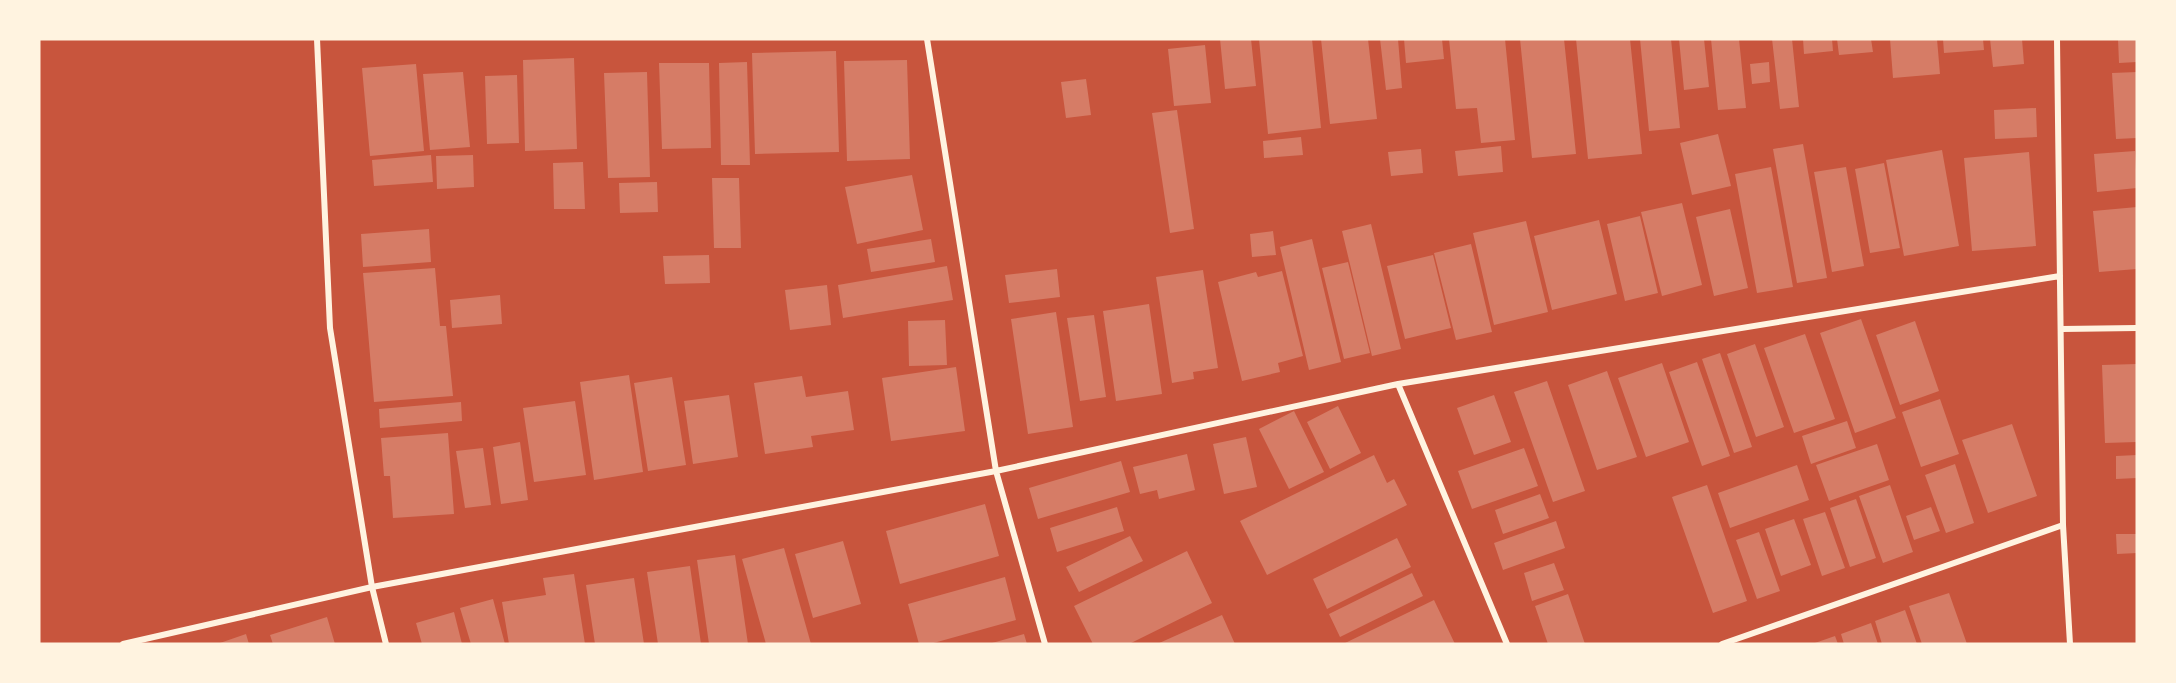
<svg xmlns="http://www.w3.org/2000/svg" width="2176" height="683" viewBox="0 0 2176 683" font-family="'Asap Condensed',sans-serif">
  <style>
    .building { fill: #d67c66 }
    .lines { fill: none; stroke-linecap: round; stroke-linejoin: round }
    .minor { stroke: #fff3e0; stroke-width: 6 }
  </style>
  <rect width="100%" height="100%" fill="#c8553d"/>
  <path class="building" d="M 1220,39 L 1251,39 L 1256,86 L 1225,89 Z
    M 1259,39 L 1312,39 L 1321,128 L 1268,134 Z
    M 1321,39 L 1368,39 L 1377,119 L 1330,124 Z
    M 1380,39 L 1398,39 L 1402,88 L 1386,90 Z
    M 1404,39 L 1442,39 L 1444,59 L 1406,63 Z
    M 1449,39 L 1505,39 L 1515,140 L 1481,143 L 1477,108 L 1456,109 Z
    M 1520,39 L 1564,39 L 1576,154 L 1532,158 Z
    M 1576,39 L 1630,39 L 1642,154 L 1588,159 Z
    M 1640,39 L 1671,39 L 1680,128 L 1649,131 Z
    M 1679,39 L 1704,39 L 1709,87 L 1684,90 Z
    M 1711,39 L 1739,39 L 1746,108 L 1718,110 Z
    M 1772,39 L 1792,39 L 1799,107 L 1780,109 Z
    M 1803,39 L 1832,39 L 1833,51 L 1804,54 Z
    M 1837,39 L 1871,39 L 1873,52 L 1839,55 Z
    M 1890,39 L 1937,39 L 1940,74 L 1893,78 Z
    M 1943,39 L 1983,39 L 1984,50 L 1944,53 Z
    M 1990,39 L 2022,39 L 2024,64 L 1993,67 Z
    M 2118,39 L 2137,39 L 2137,62 L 2119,63 Z
    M 1205,45 L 1211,103 L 1174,106 L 1168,49 Z
    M 836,51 L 839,152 L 755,154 L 752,53 Z
    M 574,58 L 577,149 L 525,151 L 523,60 Z
    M 907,60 L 910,159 L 847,161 L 844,61 Z
    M 747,62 L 750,165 L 721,165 L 719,63 Z
    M 1769,62 L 1770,82 L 1752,84 L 1750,64 Z
    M 659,63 L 709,63 L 711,148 L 662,149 Z
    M 416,64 L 424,151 L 370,156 L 362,68 Z
    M 463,72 L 470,147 L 430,150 L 423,74 Z
    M 647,72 L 650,177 L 608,178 L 604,73 Z
    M 2137,72 L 2137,138 L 2116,139 L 2112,73 Z
    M 517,75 L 519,143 L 487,144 L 485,76 Z
    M 1086,79 L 1091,115 L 1066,118 L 1061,82 Z
    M 2036,108 L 2037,137 L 1995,139 L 1994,110 Z
    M 1177,110 L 1194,229 L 1170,233 L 1152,113 Z
    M 1718,134 L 1731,186 L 1692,195 L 1680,143 Z
    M 1301,137 L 1303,155 L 1264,158 L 1263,141 Z
    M 1803,144 L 1827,278 L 1797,283 L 1773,149 Z
    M 1501,146 L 1503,172 L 1458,176 L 1455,151 Z
    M 1421,149 L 1423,173 L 1391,176 L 1388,152 Z
    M 1942,150 L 1959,246 L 1904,256 L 1886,160 Z
    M 2135,151 L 2137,188 L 2097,192 L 2094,154 Z
    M 2029,152 L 2036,246 L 1972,251 L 1964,158 Z
    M 431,155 L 433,182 L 374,186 L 372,160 Z
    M 473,155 L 474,187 L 437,189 L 436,156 Z
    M 583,162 L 585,209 L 554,209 L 553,163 Z
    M 1884,163 L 1900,248 L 1870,253 L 1855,169 Z
    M 1771,167 L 1793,287 L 1757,293 L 1735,174 Z
    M 1846,167 L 1864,266 L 1832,272 L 1814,172 Z
    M 912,175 L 923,230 L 857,244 L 845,187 Z
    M 712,178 L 739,178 L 741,248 L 714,248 Z
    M 657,182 L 658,212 L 620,213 L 619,183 Z
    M 1682,203 L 1702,285 L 1662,296 L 1641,212 Z
    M 2137,207 L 2137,269 L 2099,272 L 2093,211 Z
    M 1730,209 L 1748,288 L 1714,296 L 1696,217 Z
    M 1640,216 L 1658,293 L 1625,301 L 1607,224 Z
    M 1599,220 L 1617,294 L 1552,310 L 1534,236 Z
    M 1526,221 L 1548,312 L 1494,325 L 1473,233 Z
    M 1371,224 L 1401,349 L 1372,356 L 1342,231 Z
    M 429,229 L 431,262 L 363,267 L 361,234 Z
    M 1273,231 L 1276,255 L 1252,257 L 1250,234 Z
    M 931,239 L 935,262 L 871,272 L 867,249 Z
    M 1312,239 L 1341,362 L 1309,370 L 1280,247 Z
    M 1471,244 L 1492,332 L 1456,340 L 1434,253 Z
    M 709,255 L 710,283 L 665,284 L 663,256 Z
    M 1433,255 L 1451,328 L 1405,339 L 1387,266 Z
    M 1348,262 L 1370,353 L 1344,359 L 1322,268 Z
    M 947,266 L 953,300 L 843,318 L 838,285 Z
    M 435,268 L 440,326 L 446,326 L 453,396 L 374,402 L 363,273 Z
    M 1057,269 L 1060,297 L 1009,303 L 1005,275 Z
    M 1203,270 L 1218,368 L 1193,372 L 1194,379 L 1172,383 L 1156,277 Z
    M 1282,271 L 1303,356 L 1278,363 L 1280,372 L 1242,381 L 1218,282 L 1256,272 L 1258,277 Z
    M 827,285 L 831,325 L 790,330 L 785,290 Z
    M 500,295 L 502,324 L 452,328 L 450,300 Z
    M 1149,304 L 1162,394 L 1116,401 L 1103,311 Z
    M 1056,312 L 1073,427 L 1028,434 L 1011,319 Z
    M 1094,315 L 1106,397 L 1080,401 L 1067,318 Z
    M 1861,319 L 1896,418 L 1855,433 L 1820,333 Z
    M 945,320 L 947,365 L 909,366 L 908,321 Z
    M 1915,321 L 1939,391 L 1900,405 L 1876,335 Z
    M 1805,334 L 1835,419 L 1794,433 L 1764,348 Z
    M 1755,344 L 1784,427 L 1756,437 L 1727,354 Z
    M 1720,353 L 1752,447 L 1734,453 L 1702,359 Z
    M 1697,362 L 1730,456 L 1702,466 L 1669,372 Z
    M 1662,363 L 1689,442 L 1646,457 L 1618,378 Z
    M 2137,364 L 2137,442 L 2105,443 L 2102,365 Z
    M 956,367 L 965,431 L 891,441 L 882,378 Z
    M 1607,371 L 1637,457 L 1597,470 L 1568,385 Z
    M 629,375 L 643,472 L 594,480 L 580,382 Z
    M 802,376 L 806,397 L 848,391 L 854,430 L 811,436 L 813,447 L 765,454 L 754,383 Z
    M 672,377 L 686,465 L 648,471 L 634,383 Z
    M 1547,381 L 1585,491 L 1553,502 L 1514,392 Z
    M 729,395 L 738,457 L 693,464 L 684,401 Z
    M 1494,395 L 1511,442 L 1474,455 L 1457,408 Z
    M 1940,399 L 1959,454 L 1921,467 L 1902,412 Z
    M 575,401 L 586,475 L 534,482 L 523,408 Z
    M 461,402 L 462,421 L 380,428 L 379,409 Z
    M 1338,406 L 1361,453 L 1330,469 L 1307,422 Z
    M 1294,411 L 1324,472 L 1289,489 L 1259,429 Z
    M 1847,421 L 1856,448 L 1811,464 L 1802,436 Z
    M 2012,424 L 2037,496 L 1988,513 L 1962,440 Z
    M 448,433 L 454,514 L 393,518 L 390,476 L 384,476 L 381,438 Z
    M 1246,437 L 1257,487 L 1224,494 L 1213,444 Z
    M 520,442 L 528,500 L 501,504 L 493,447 Z
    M 1877,444 L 1889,480 L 1829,501 L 1816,465 Z
    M 483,448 L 491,505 L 465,508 L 456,451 Z
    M 1524,448 L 1538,486 L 1472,509 L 1458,471 Z
    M 1187,454 L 1195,490 L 1159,499 L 1157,490 L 1140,494 L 1133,467 Z
    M 1374,455 L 1387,483 L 1394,479 L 1407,505 L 1267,575 L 1240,521 Z
    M 2137,455 L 2137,478 L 2116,479 L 2116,456 Z
    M 1121,461 L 1130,492 L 1038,519 L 1029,488 Z
    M 1955,464 L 1974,523 L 1946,533 L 1925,475 Z
    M 1797,465 L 1809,500 L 1730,528 L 1718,493 Z
    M 1707,485 L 1747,601 L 1713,613 L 1672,497 Z
    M 1890,485 L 1913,552 L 1883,563 L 1859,496 Z
    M 1540,494 L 1549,518 L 1503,534 L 1495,510 Z
    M 1856,499 L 1876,558 L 1850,567 L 1830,508 Z
    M 985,504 L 999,556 L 900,584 L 886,531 Z
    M 1117,507 L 1124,531 L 1057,552 L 1050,528 Z
    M 1931,507 L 1940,531 L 1914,540 L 1906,516 Z
    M 1825,512 L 1845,568 L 1822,576 L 1803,519 Z
    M 1794,519 L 1811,565 L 1781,576 L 1765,529 Z
    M 1556,521 L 1565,548 L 1503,570 L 1494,543 Z
    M 1759,532 L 1780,591 L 1757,599 L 1736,540 Z
    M 2116,534 L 2137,534 L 2137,553 L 2117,554 Z
    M 1130,536 L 1143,561 L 1079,592 L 1066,567 Z
    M 1397,538 L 1411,567 L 1327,609 L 1313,579 Z
    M 843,541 L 861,604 L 813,618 L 795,554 Z
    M 784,548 L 811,644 L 766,644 L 742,559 Z
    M 1187,551 L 1212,603 L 1129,644 L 1093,644 L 1074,606 Z
    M 735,555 L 748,644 L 709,644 L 697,560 Z
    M 1554,563 L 1564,590 L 1532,601 L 1524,573 Z
    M 690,566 L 701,644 L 658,644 L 647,572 Z
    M 1412,573 L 1423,596 L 1340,637 L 1329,614 Z
    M 574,574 L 585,644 L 509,644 L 502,602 L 546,595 L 543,578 Z
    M 1005,577 L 1016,620 L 930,644 L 919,644 L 908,604 Z
    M 634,578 L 644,644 L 595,644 L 586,585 Z
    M 1949,593 L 1967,644 L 1922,644 L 1909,606 Z
    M 1568,594 L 1585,644 L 1548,644 L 1535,606 Z
    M 493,599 L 505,644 L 471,644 L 460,608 Z
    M 1434,600 L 1455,644 L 1343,644 Z
    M 1905,610 L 1917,644 L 1882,644 L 1875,621 Z
    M 454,612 L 462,644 L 422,644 L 416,623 Z
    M 1222,615 L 1235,644 L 1157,644 Z
    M 327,617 L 335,644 L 273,644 L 270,635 Z
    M 1871,623 L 1878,644 L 1844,644 L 1841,634 Z
    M 246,634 L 249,644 L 217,644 Z
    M 1024,634 L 1027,644 L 992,644 L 992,643 Z
    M 1835,636 L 1838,644 L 1812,644 Z"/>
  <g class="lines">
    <path class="minor" d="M 317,39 L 330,328 L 372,587 L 386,644
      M 927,39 L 996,471 L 1045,644
      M 2057,39 L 2063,525 L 2070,644
      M 2062,329 L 2137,328
      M 1398,384 L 1507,644
      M 123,644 L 372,587 L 996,471 L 1398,384 L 2060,276
      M 1722,644 L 2063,525"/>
  </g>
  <rect width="2176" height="683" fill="none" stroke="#fff3e0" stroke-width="81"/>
</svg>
